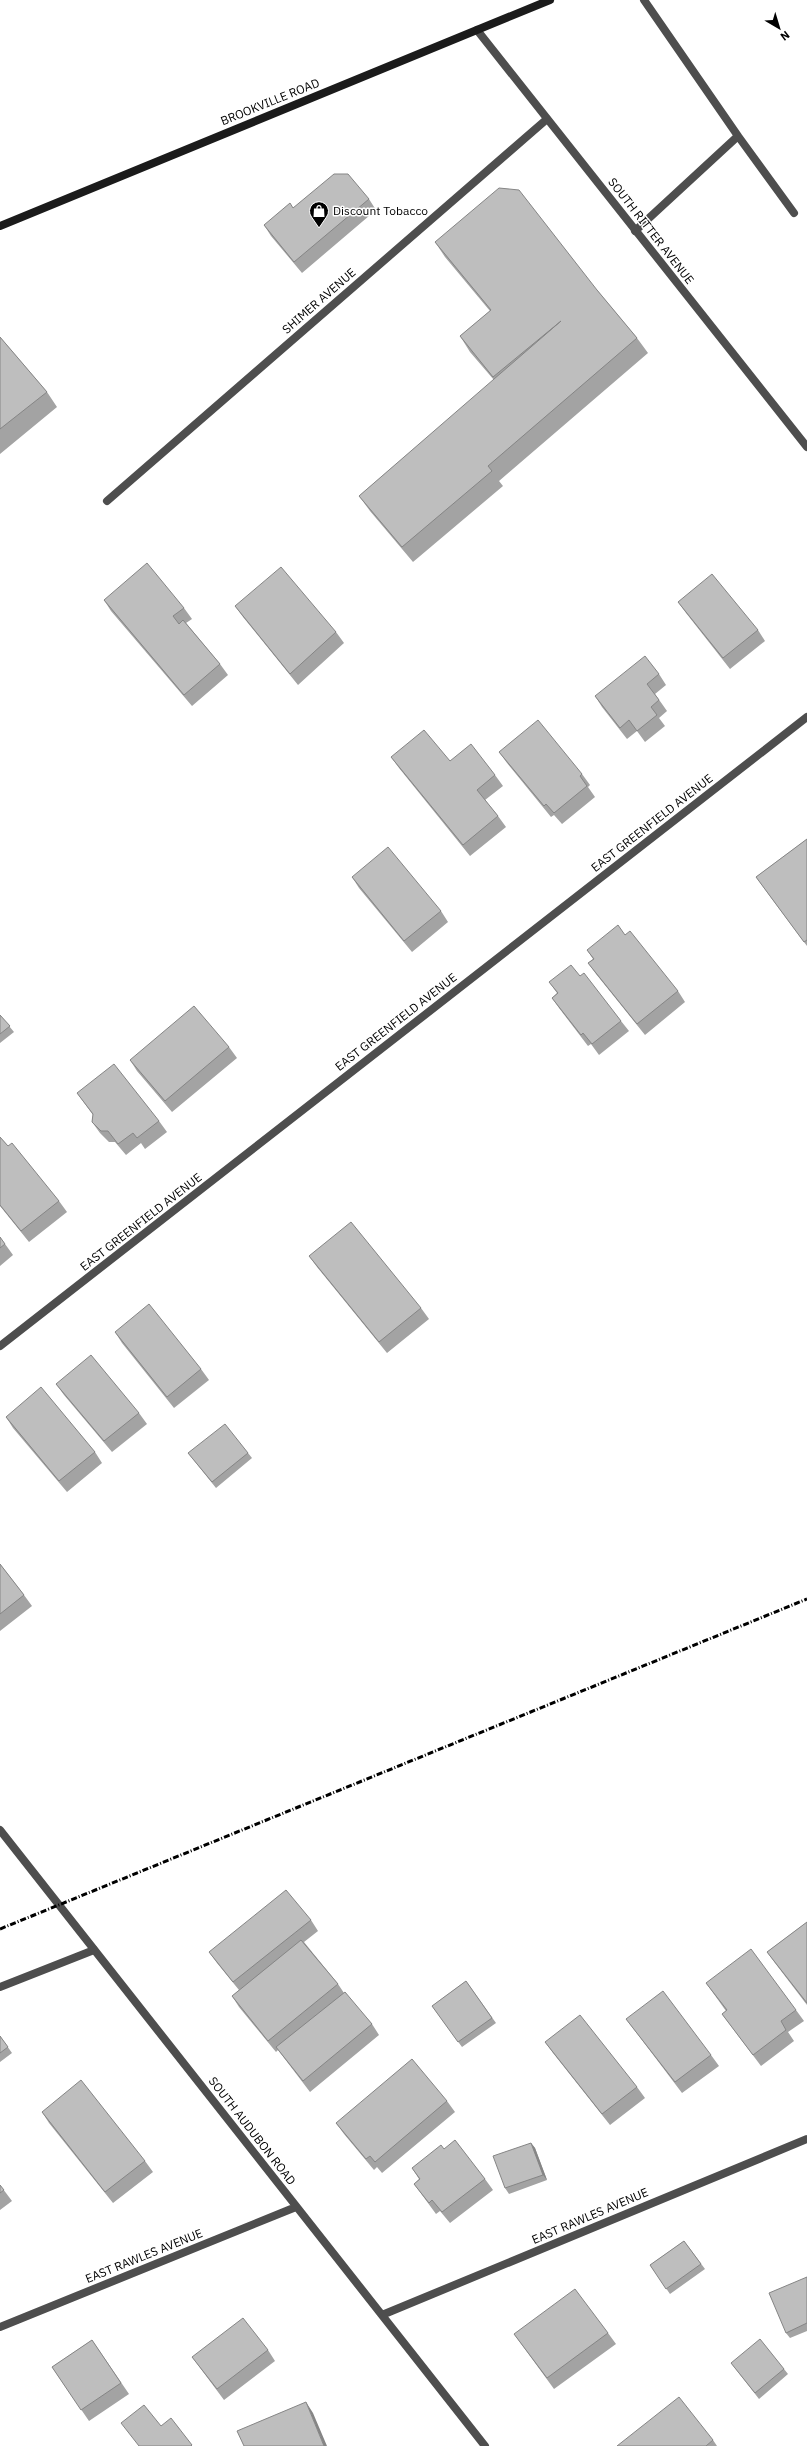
<svg xmlns="http://www.w3.org/2000/svg" width="807" height="2446" viewBox="0 0 807 2446" font-family="'IBM Plex Sans',sans-serif">
  <style>
    .lines { fill: none; stroke-linecap: round; stroke-linejoin: round }
    .service { stroke: #4e4e4e; stroke-width: 8 }
    .minor { stroke: #4e4e4e; stroke-width: 8 }
    .tertiary { stroke: #4e4e4e; stroke-width: 8 }
    .secondary { stroke: #1b1b1b; stroke-width: 8 }
    .rail { stroke: #000; stroke-width: 3; stroke-dasharray: 6 2 1 2; stroke-linecap: butt }
    .wall { fill: #a3a3a3 }
    .shaded-wall { fill: #858585 }
    .building { fill: #bebebe; stroke: #858585 }
    .labels { text-anchor: middle; stroke-width: 3; stroke-linejoin: round; paint-order: stroke }
    .street-label { font-size: 12px; fill: #000; stroke: #fff }
    .poi-label { font-size: 12px; fill: #000; stroke: #fff; text-anchor: start }
  </style>
  <rect width="100%" height="100%" fill="#fff"/>
  <g class="lines">
    <path class="service" d="M 738,136 L 794,213
      M 635,231 L 738,136 L 644,0
      M 0,1987 L 94,1950"/>
    <path class="minor" d="M 107,501 L 547,119
      M 0,1346 L 807,717
      M 0,1830 L 485,2446
      M 382,2315 L 807,2139
      M 0,2327 L 296,2207"/>
    <path class="tertiary" d="M 477,30 L 807,447"/>
    <path class="secondary" d="M 0,226 L 550,0"/>
    <path class="rail" d="M 0,1929 L 807,1599"/>
  </g>
  <path class="wall" d="M 369,199 L 376,210 L 302,273 L 271,236 L 264,225 L 293,208 Z
    M 435,242 L 597,290 L 637,338 L 648,353 L 499,481 L 503,486 L 413,562 L 370,511 L 359,496 L 494,380 L 470,352 L 460,336 L 490,311 L 445,257 Z
    M 0,337 L 47,392 L 57,407 L 0,454 Z
    M 104,600 L 184,608 L 192,619 L 186,623 L 220,664 L 228,675 L 192,706 L 111,611 Z
    M 678,602 L 758,630 L 765,641 L 730,669 L 686,613 Z
    M 235,606 L 336,632 L 344,643 L 298,685 L 243,617 Z
    M 659,674 L 666,685 L 655,694 L 667,711 L 659,718 L 665,726 L 645,742 L 637,731 L 627,739 L 602,707 L 595,696 Z
    M 499,752 L 582,774 L 590,785 L 588,787 L 595,797 L 562,824 L 554,815 L 551,817 L 507,763 Z
    M 391,757 L 450,761 L 495,775 L 503,786 L 485,800 L 498,816 L 506,827 L 470,856 L 399,768 Z
    M 807,839 L 807,946 L 769,895 L 756,877 Z
    M 352,877 L 441,911 L 448,922 L 412,952 L 359,888 Z
    M 625,935 L 678,991 L 685,1002 L 645,1035 L 596,974 L 588,963 L 593,959 L 587,950 Z
    M 580,976 L 621,1021 L 629,1031 L 599,1055 L 591,1044 L 588,1046 L 559,1008 L 552,998 L 557,993 L 549,982 Z
    M 0,1015 L 14,1032 L 0,1043 Z
    M 229,1047 L 237,1058 L 172,1112 L 137,1071 L 130,1060 Z
    M 77,1093 L 159,1121 L 167,1132 L 145,1149 L 141,1143 L 126,1155 L 115,1142 L 109,1142 L 100,1133 L 92,1122 L 93,1115 Z
    M 0,1137 L 8,1146 L 59,1201 L 67,1212 L 29,1242 L 0,1206 Z
    M 0,1237 L 13,1255 L 0,1266 Z
    M 309,1256 L 421,1308 L 429,1319 L 387,1353 L 317,1267 Z
    M 115,1332 L 201,1369 L 209,1380 L 174,1408 L 122,1343 Z
    M 56,1384 L 139,1413 L 147,1424 L 112,1452 L 64,1395 Z
    M 6,1417 L 95,1452 L 102,1463 L 67,1492 L 13,1428 Z
    M 188,1453 L 248,1453 L 252,1458 L 216,1488 Z
    M 0,1564 L 24,1595 L 32,1606 L 0,1631 Z
    M 311,1920 L 318,1931 L 304,1942 L 338,1984 L 344,1993 L 372,2024 L 379,2035 L 310,2092 L 278,2050 L 276,2052 L 239,2007 L 232,1996 L 239,1990 L 217,1963 L 209,1952 Z
    M 807,1922 L 807,2005 L 775,1963 L 767,1952 Z
    M 466,1981 L 496,2023 L 462,2047 L 432,2006 Z
    M 706,1983 L 796,2010 L 804,2021 L 788,2032 L 794,2041 L 761,2066 L 722,2014 L 726,2011 Z
    M 626,2019 L 711,2055 L 719,2066 L 682,2093 Z
    M 0,2036 L 12,2053 L 0,2062 Z
    M 545,2042 L 637,2087 L 645,2098 L 610,2125 L 553,2053 Z
    M 447,2101 L 455,2112 L 382,2173 L 377,2167 L 374,2170 L 344,2134 L 336,2123 Z
    M 42,2112 L 145,2161 L 153,2172 L 113,2203 L 49,2123 Z
    M 531,2143 L 535,2148 L 547,2180 L 509,2194 L 505,2188 Z
    M 444,2149 L 485,2179 L 493,2190 L 450,2223 L 440,2211 L 436,2214 L 414,2184 L 419,2179 L 412,2168 Z
    M 0,2185 L 12,2201 L 0,2210 Z
    M 684,2241 L 705,2269 L 670,2294 L 650,2265 Z
    M 807,2277 L 807,2331 L 790,2338 L 786,2333 Z
    M 608,2333 L 616,2344 L 554,2389 L 514,2334 Z
    M 92,2340 L 129,2394 L 89,2421 L 52,2367 Z
    M 268,2350 L 275,2361 L 224,2400 L 192,2357 Z
    M 731,2363 L 784,2369 L 788,2374 L 759,2399 Z
    M 713,2440 L 717,2446 L 617,2446 Z"/>
  <path class="shaded-wall" d="M 531,2143 L 535,2148 L 547,2180 L 543,2175 Z
    M 306,2402 L 313,2413 L 327,2446 L 324,2446 Z"/>
  <path class="building" d="M 334,174 L 348,174 L 369,199 L 294,262 L 264,225 L 290,203 L 293,208 Z
    M 499,188 L 519,190 L 597,290 L 637,338 L 488,466 L 492,471 L 402,547 L 359,496 L 561,321 L 493,377 L 460,336 L 491,310 L 435,242 Z
    M 0,337 L 47,392 L 0,429 Z
    M 147,563 L 184,608 L 173,616 L 179,624 L 183,620 L 220,664 L 184,695 L 104,600 Z
    M 281,567 L 336,632 L 290,674 L 235,606 Z
    M 712,574 L 758,630 L 723,658 L 678,602 Z
    M 645,656 L 659,674 L 647,684 L 659,700 L 651,707 L 657,715 L 637,731 L 629,720 L 620,728 L 595,696 Z
    M 538,720 L 582,774 L 580,776 L 587,786 L 554,813 L 546,804 L 544,806 L 499,752 Z
    M 424,730 L 450,761 L 471,744 L 495,775 L 477,790 L 498,816 L 463,845 L 391,757 Z
    M 807,839 L 807,940 L 804,942 L 756,877 Z
    M 388,847 L 441,911 L 404,941 L 352,877 Z
    M 618,925 L 625,935 L 630,931 L 678,991 L 637,1024 L 588,963 L 594,959 L 587,950 Z
    M 571,965 L 580,976 L 584,973 L 621,1021 L 592,1044 L 583,1033 L 581,1035 L 552,998 L 558,993 L 549,982 Z
    M 194,1006 L 229,1047 L 165,1101 L 130,1060 Z
    M 0,1015 L 10,1026 L 0,1034 Z
    M 114,1064 L 159,1121 L 137,1138 L 133,1133 L 118,1144 L 108,1131 L 101,1131 L 92,1122 L 93,1114 L 77,1093 Z
    M 0,1137 L 8,1146 L 12,1143 L 59,1201 L 21,1231 L 0,1205 Z
    M 351,1222 L 421,1308 L 379,1342 L 309,1256 Z
    M 0,1237 L 5,1244 L 0,1248 Z
    M 149,1304 L 201,1369 L 167,1397 L 115,1332 Z
    M 91,1355 L 139,1413 L 104,1441 L 56,1384 Z
    M 41,1387 L 95,1452 L 59,1481 L 6,1417 Z
    M 225,1424 L 248,1453 L 212,1482 L 188,1453 Z
    M 0,1564 L 24,1595 L 0,1614 Z
    M 286,1890 L 311,1920 L 233,1982 L 209,1952 Z
    M 807,1922 L 807,2003 L 767,1952 Z
    M 301,1940 L 338,1984 L 268,2041 L 232,1996 Z
    M 751,1949 L 796,2010 L 781,2021 L 786,2030 L 753,2055 L 722,2014 L 727,2010 L 706,1983 Z
    M 466,1981 L 492,2018 L 458,2042 L 432,2006 Z
    M 663,1991 L 711,2055 L 675,2082 L 626,2019 Z
    M 345,1992 L 372,2024 L 303,2081 L 276,2047 Z
    M 580,2015 L 637,2087 L 602,2114 L 545,2042 Z
    M 0,2036 L 8,2047 L 0,2053 Z
    M 412,2059 L 447,2101 L 375,2162 L 370,2156 L 366,2159 L 336,2123 Z
    M 81,2080 L 145,2161 L 105,2192 L 42,2112 Z
    M 455,2140 L 485,2179 L 442,2212 L 432,2200 L 429,2203 L 414,2184 L 420,2179 L 412,2168 L 441,2145 L 444,2149 Z
    M 531,2143 L 543,2175 L 505,2188 L 493,2156 Z
    M 0,2185 L 4,2190 L 0,2193 Z
    M 684,2241 L 701,2264 L 666,2289 L 650,2265 Z
    M 807,2277 L 807,2323 L 786,2333 L 769,2293 Z
    M 575,2289 L 608,2333 L 547,2378 L 514,2334 Z
    M 243,2318 L 268,2350 L 217,2389 L 192,2357 Z
    M 760,2339 L 784,2369 L 755,2393 L 731,2363 Z
    M 92,2340 L 121,2383 L 81,2410 L 52,2367 Z
    M 679,2397 L 713,2440 L 706,2446 L 617,2446 Z
    M 306,2402 L 324,2446 L 244,2446 L 237,2431 Z
    M 144,2405 L 161,2426 L 171,2418 L 192,2445 L 191,2446 L 139,2446 L 121,2423 Z"/>
  <defs>
    <g id="shop-pin" transform="scale(1)"><path d="M0 17L-7.5 6A9.5 9.5 0 1 1 7.5 6Z" fill="#000" stroke="#fff"/><path d="M-5-2.5h2.3a2.7 3.5 0 0 1 5.4 0H5L5.5 6h-11ZM-1.5-2.5h3a1.5 2.3 0 0 0-3 0Z" fill="#fff"/></g>
  </defs>
  <g fill-rule="evenodd">
    <use href="#shop-pin" x="319" y="211"/>
  </g>
  <g class="labels">
    <g class="street-label">
      <text transform="translate(270 102) rotate(-22)" y="4">BROOKVILLE ROAD</text>
      <text transform="translate(651 231) rotate(52)" y="4">SOUTH RITTER AVENUE</text>
      <text transform="translate(319 301) rotate(-41)" y="4">SHIMER AVENUE</text>
      <text transform="translate(652 823) rotate(-38)" y="4">EAST GREENFIELD AVENUE</text>
      <text transform="translate(396 1022) rotate(-38)" y="4">EAST GREENFIELD AVENUE</text>
      <text transform="translate(141 1222) rotate(-38)" y="4">EAST GREENFIELD AVENUE</text>
      <text transform="translate(252 2131) rotate(52)" y="4">SOUTH AUDUBON ROAD</text>
      <text transform="translate(590 2216) rotate(-23)" y="4">EAST RAWLES AVENUE</text>
      <text transform="translate(144 2256) rotate(-22)" y="4">EAST RAWLES AVENUE</text>
    </g>
    <g class="poi-label">
      <text x="333" y="215">Discount Tobacco</text>
    </g>
  </g>
  <g transform="translate(779 28) rotate(142)" stroke="#ffffff" stroke-width="3" paint-order="stroke">
  <path d="M0-3L7 15L0 10L-7 15Z" fill="#000000"/>
  <text y="-6" font-size="11" font-weight="bold" text-anchor="middle" fill="#000000">N</text>
  </g>
</svg>
